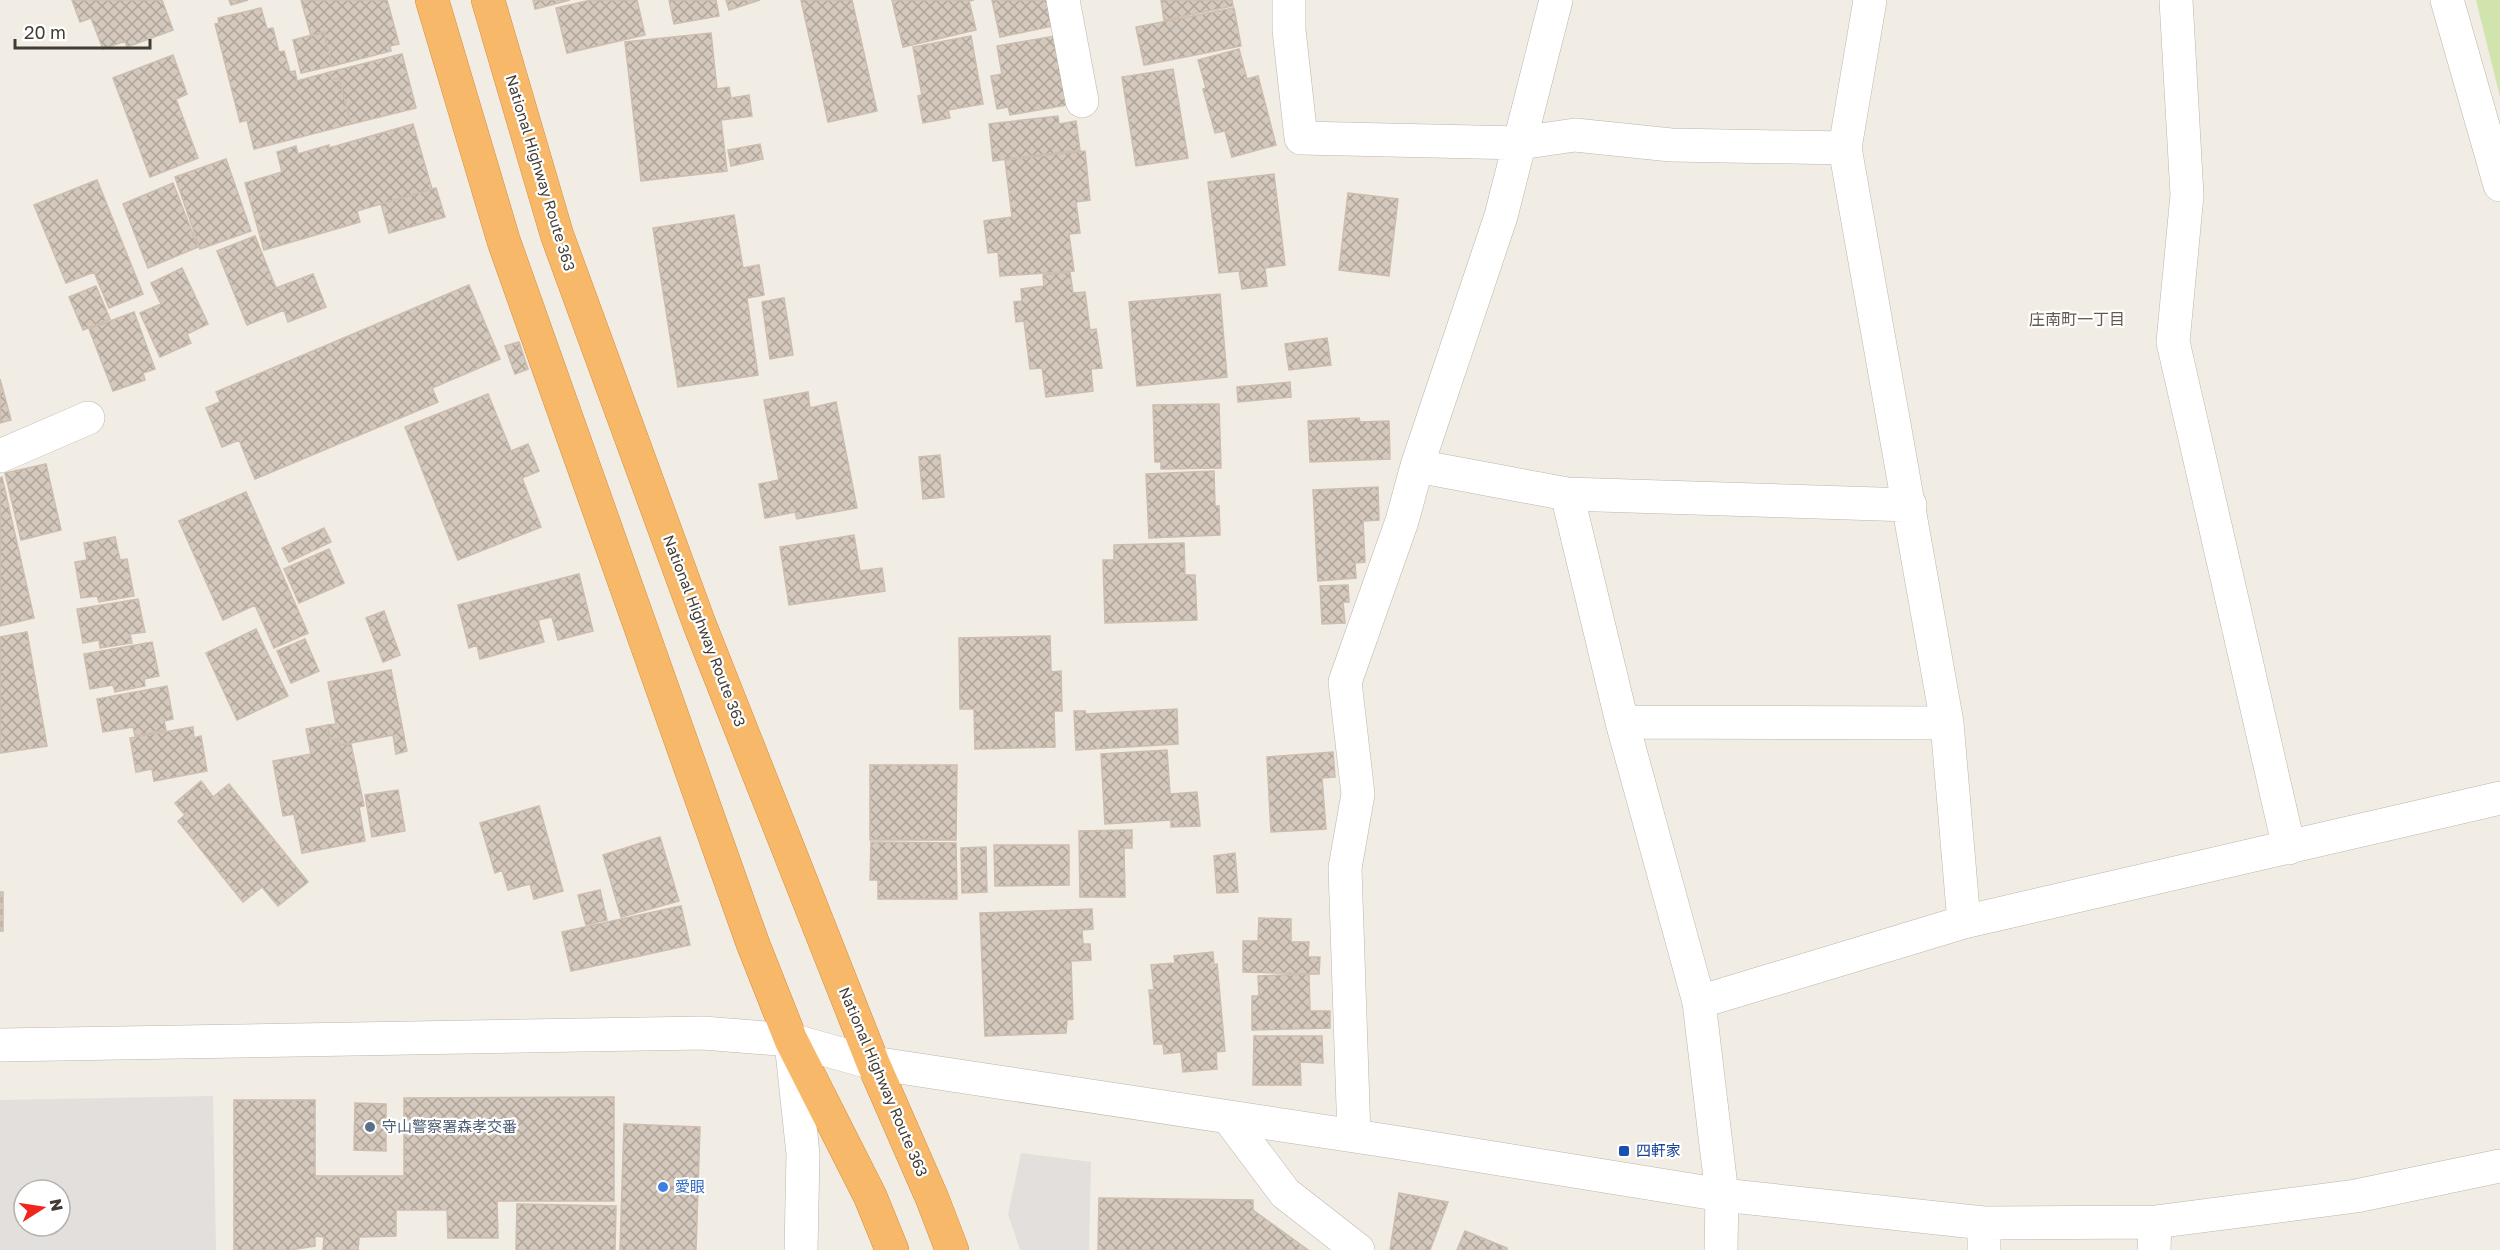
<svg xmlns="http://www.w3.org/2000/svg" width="2500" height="1250" viewBox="0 0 2500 1250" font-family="'Golos Text','Noto Sans JP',sans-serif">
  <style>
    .green { fill: #d2e4ae }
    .parking { fill: #e2dfdc; fill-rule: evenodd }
    .building { fill: url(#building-cross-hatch); stroke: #cdbdae; stroke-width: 1.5 }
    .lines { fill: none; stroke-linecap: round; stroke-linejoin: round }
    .minor-casing { stroke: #bfb5aa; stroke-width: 34 }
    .highway-casing { stroke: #d58c3a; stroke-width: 34 }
    .minor { stroke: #fff; stroke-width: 33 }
    .highway { stroke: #f7b969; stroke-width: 33 }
    .service-dot { fill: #5c6f8a; stroke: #fff; stroke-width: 2 }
    .transit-dot { fill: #1a4fb4; stroke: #fff; stroke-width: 2 }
    .shop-dot { fill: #3f7fe0; stroke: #fff; stroke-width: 2 }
    .labels { text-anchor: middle; stroke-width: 4.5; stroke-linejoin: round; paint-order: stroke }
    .street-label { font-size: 15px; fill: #433c34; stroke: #fff }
    .service-label { font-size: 15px; fill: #4e5e75; stroke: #fff; text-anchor: start }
    .transit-label { font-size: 15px; fill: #164399; stroke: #fff; text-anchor: start }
    .shop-label { font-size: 15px; fill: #366cbe; stroke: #fff; text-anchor: start }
    .neighbourhood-label { font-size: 16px; fill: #65584c; stroke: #fff }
  </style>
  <defs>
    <pattern id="building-cross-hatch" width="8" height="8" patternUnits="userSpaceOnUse" patternTransform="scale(1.5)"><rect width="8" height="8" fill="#d5c9bd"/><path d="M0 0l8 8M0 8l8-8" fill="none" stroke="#aea49a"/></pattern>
  </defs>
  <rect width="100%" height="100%" fill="#f1ece4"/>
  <path class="green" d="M 2476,0 L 2500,0 L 2500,97 Z"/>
  <path class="parking" d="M 213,1096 L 216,1250 L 0,1250 L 0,1100 ZM 24,1190 L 60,1190 L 60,1226 L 24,1226 Z
    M 1021,1153 L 1091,1162 L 1089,1250 L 1020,1250 L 1008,1214 Z"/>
  <path class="building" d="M 72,0 L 162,0 L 173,30 L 127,47 L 125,41 L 103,49 L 91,18 L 80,22 Z
    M 229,0 L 248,0 L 231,5 Z
    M 301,0 L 387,0 L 399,44 L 390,46 L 391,51 L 332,66 L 324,32 L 311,36 Z
    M 533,0 L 570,0 L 535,9 Z
    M 591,0 L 637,0 L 645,35 L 567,53 L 556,8 Z
    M 669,0 L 716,0 L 719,16 L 674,24 Z
    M 726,0 L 760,0 L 729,10 Z
    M 801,0 L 852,0 L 877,111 L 828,122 Z
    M 892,0 L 974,0 L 969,1 L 976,30 L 903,47 Z
    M 992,0 L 1048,0 L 1053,26 L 1000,37 Z
    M 1161,0 L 1232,0 L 1233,6 L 1164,20 Z
    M 261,8 L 267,29 L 273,28 L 279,52 L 284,51 L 290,72 L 295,71 L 297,81 L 330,72 L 332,80 L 339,78 L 351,124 L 254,149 L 247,120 L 240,122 L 215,24 L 219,23 L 218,18 Z
    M 1234,8 L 1241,46 L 1144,65 L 1136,27 Z
    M 324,32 L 332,66 L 301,73 L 293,40 Z
    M 711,33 L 717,89 L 729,87 L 731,98 L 749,95 L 752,116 L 721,120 L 727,171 L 641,181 L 625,42 Z
    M 971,36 L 983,104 L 948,110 L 950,118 L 923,123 L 918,96 L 922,95 L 913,47 Z
    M 1055,36 L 1067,105 L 1010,115 L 1008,107 L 997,109 L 991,76 L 1002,74 L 997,46 Z
    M 1239,49 L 1247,79 L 1258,76 L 1276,145 L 1232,157 L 1225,131 L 1215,133 L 1203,89 L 1206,88 L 1198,60 Z
    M 402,54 L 416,108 L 351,124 L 339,78 L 332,80 L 330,72 Z
    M 173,55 L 187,94 L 176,99 L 198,158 L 150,177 L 113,78 Z
    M 1173,69 L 1188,158 L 1136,166 L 1122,77 Z
    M 1058,116 L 1059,124 L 1076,121 L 1080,150 L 993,161 L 989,124 Z
    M 413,124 L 432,189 L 357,211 L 360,222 L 264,250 L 245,183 L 282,172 L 277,152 L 296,146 L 298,154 L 329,145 L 329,148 Z
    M 760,144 L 763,159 L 731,166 L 728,150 Z
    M 1085,151 L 1090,200 L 1076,202 L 1080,233 L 1069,234 L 1074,271 L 1000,276 L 998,252 L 988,253 L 984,221 L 1012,217 L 1005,160 Z
    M 226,159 L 251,231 L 200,249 L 175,177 Z
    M 1274,174 L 1285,265 L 1265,268 L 1267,286 L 1242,289 L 1239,271 L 1219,273 L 1208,182 Z
    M 97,180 L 143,294 L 109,308 L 94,272 L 66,283 L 34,205 Z
    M 173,183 L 198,247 L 148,268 L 123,204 Z
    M 436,188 L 445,217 L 389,233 L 381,204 Z
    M 1348,193 L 1398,199 L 1389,276 L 1339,270 Z
    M 734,215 L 743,268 L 759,265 L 764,295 L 747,298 L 758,375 L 678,387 L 653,228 Z
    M 255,236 L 276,288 L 313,274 L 326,307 L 288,322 L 284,310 L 247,325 L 217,251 Z
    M 182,268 L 208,324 L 187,334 L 191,343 L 160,357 L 140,313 L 161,304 L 151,283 Z
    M 1070,272 L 1073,293 L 1085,292 L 1090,330 L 1096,329 L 1102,368 L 1091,369 L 1093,391 L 1046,397 L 1042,368 L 1030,369 L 1024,321 L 1016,322 L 1014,302 L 1022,301 L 1021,289 L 1044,286 L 1043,275 Z
    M 469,285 L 500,359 L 432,388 L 438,402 L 255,479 L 239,440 L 222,447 L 206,408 L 220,402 L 216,392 Z
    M 96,286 L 110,319 L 83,330 L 69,297 Z
    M 1220,294 L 1227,377 L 1137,386 L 1129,302 Z
    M 784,298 L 793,355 L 770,359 L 762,302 Z
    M 134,312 L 155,369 L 143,373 L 145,380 L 113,391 L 89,329 Z
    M 1327,338 L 1331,365 L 1289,370 L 1285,344 Z
    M 519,342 L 528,369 L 515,374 L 505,346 Z
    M 0,379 L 11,420 L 0,423 Z
    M 1290,382 L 1291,397 L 1238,402 L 1237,387 Z
    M 808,392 L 810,408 L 836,402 L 857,508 L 797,519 L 795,512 L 765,518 L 759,484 L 779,480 L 764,400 Z
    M 488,394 L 511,451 L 528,444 L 539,471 L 522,478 L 541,527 L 458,560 L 405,427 Z
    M 1219,404 L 1221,468 L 1161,469 L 1161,462 L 1155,462 L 1153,405 Z
    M 1359,418 L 1360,422 L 1389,421 L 1390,459 L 1310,462 L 1308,421 Z
    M 940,455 L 944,497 L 923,499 L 919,457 Z
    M 46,464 L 61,530 L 21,540 L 5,473 Z
    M 1214,471 L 1215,506 L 1219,506 L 1220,535 L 1149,538 L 1146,474 Z
    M 2,477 L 34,618 L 0,626 L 0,478 Z
    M 1378,487 L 1379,520 L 1363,521 L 1365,562 L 1355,563 L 1356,578 L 1318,581 L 1313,490 Z
    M 246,492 L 308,633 L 274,648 L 255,605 L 223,620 L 179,521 Z
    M 324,528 L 331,542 L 289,562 L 282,548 Z
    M 854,535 L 860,571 L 882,568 L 885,591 L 789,605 L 780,547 Z
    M 115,537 L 120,560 L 127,559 L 134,596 L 99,602 L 97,596 L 81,598 L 75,562 L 87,560 L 84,543 Z
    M 1184,543 L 1185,575 L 1195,575 L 1197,620 L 1105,623 L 1103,560 L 1114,560 L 1114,545 Z
    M 329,549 L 344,583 L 299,603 L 284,569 Z
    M 579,574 L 593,631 L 558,640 L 552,617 L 538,620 L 544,642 L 480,659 L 477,645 L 469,648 L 458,605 Z
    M 1348,585 L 1349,602 L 1343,602 L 1345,623 L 1322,624 L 1320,586 Z
    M 138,599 L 145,632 L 130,634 L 132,643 L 100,648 L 99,640 L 83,643 L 77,609 Z
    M 384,611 L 400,655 L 383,662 L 366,618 Z
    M 256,629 L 288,696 L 237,720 L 206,653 Z
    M 27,632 L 47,746 L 0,753 L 0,637 Z
    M 1050,636 L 1051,672 L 1061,671 L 1062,711 L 1054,711 L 1055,747 L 975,749 L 974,709 L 960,709 L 959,638 Z
    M 305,639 L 319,671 L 291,683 L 277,651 Z
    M 152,642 L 159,676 L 144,679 L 145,686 L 115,692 L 113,685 L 90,689 L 84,654 Z
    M 391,670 L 407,751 L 396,754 L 393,735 L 340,745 L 339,739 L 331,740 L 327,725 L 336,724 L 328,682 Z
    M 167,686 L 173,719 L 164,721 L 166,730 L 135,736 L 133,727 L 103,732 L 97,699 Z
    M 1177,709 L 1178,744 L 1076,750 L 1074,711 L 1085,711 L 1086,714 Z
    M 327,725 L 331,740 L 339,739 L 340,745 L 351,744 L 364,806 L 359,807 L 365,841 L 302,853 L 294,814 L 283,816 L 273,761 L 311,754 L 306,729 Z
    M 193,727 L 194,738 L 201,736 L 207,771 L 154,781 L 152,769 L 136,772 L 130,738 Z
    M 1167,750 L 1170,794 L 1197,792 L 1200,826 L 1171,827 L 1171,820 L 1105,824 L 1101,754 Z
    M 1333,752 L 1335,777 L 1322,778 L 1326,829 L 1271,832 L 1267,757 Z
    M 870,765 L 957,765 L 956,840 L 870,840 Z
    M 201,781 L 213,797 L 229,784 L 308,882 L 278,906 L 262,887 L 243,902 L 178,821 L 185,815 L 175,803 Z
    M 398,790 L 405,831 L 372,837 L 365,795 Z
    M 539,806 L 563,891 L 534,899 L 530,884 L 508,890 L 502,870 L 495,873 L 480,823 Z
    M 1132,830 L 1132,848 L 1124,848 L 1125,897 L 1080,897 L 1079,831 Z
    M 660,837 L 679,901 L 621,917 L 603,855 Z
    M 871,842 L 956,843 L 957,899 L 878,899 L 878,880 L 870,880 Z
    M 994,845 L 1069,845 L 1069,885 L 995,886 Z
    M 986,847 L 987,892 L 962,893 L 961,848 Z
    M 1235,853 L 1238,892 L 1217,893 L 1214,856 Z
    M 600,890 L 607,920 L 586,925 L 578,895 Z
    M 0,892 L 3,892 L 3,931 L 0,931 Z
    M 681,906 L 690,945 L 571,971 L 562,932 Z
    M 1092,909 L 1093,929 L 1082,930 L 1083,944 L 1090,944 L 1091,960 L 1071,961 L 1073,1019 L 1067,1020 L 1066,1033 L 985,1036 L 980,913 Z
    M 1259,918 L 1291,919 L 1291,942 L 1309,942 L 1308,957 L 1320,957 L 1319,974 L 1243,972 L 1243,941 L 1258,941 Z
    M 1213,952 L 1214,965 L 1217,964 L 1225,1051 L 1216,1052 L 1217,1069 L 1183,1072 L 1181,1052 L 1164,1054 L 1163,1044 L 1154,1044 L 1149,990 L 1154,990 L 1151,965 L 1175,963 L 1174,956 Z
    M 1309,974 L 1310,1011 L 1330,1011 L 1330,1028 L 1252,1030 L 1252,996 L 1259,996 L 1258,976 Z
    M 1254,1036 L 1322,1036 L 1323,1063 L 1300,1062 L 1301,1085 L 1253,1085 Z
    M 614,1097 L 614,1201 L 497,1201 L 498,1238 L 448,1238 L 447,1210 L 396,1210 L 396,1236 L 359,1237 L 358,1250 L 323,1250 L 324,1237 L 315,1236 L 315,1246 L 290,1250 L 234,1250 L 234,1100 L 315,1100 L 315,1176 L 404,1176 L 404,1098 Z
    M 355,1103 L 386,1104 L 386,1151 L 354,1150 Z
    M 624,1124 L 700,1127 L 696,1250 L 620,1250 Z
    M 1399,1193 L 1448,1202 L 1430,1250 L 1390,1250 Z
    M 1099,1198 L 1253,1200 L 1253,1210 L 1308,1250 L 1098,1250 Z
    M 517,1204 L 616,1206 L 615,1250 L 516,1250 Z
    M 1465,1231 L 1507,1248 L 1507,1250 L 1457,1250 Z"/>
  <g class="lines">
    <g class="minor-casing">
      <path id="minor" d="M 1063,0 L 1082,101
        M 1289,0 L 1289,30 L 1301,138 L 1520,143 L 1575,135 L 1671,145 L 1845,148
        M 1870,0 L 1845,148 L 1947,723 L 1964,922
        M 2176,0 L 2187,195 L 2173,342 L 2289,848
        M 2447,0 L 2500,185
        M 0,456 L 88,418
        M 1417,466 L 1567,494 L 1622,722 L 1699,1002 L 1722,1195 L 1721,1250
        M 1567,494 L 1910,505
        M 1622,722 L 1947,723
        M 1699,1002 L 1964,922 L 2500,798
        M 791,1042 L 803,1154 L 801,1250
        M 0,1045 L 703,1033 L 791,1040 L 873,1063 L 1394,1142 L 1722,1195 L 1984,1223 L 2155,1222 L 2356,1196 L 2500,1166
        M 1228,1117 L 1285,1193 L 1358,1250
        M 1354,1136 L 1345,868 L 1358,794 L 1345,682 L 1402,521 L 1417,466 L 1501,216 L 1556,0
        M 1984,1223 L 1984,1250
        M 2154,1250 L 2155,1222"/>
    </g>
    <g class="highway-casing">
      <path id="highway" d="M 432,0 L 504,242 L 753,944 L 791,1040 L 870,1196 L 892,1250
        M 488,0 L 557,235 L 699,623 L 873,1063 L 932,1198 L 952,1250"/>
    </g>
    <use href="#minor" class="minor"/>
    <use href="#highway" class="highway"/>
  </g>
  <circle class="service-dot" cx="370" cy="1127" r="6"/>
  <rect class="transit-dot" x="1618" y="1145" width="12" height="12" rx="3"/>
  <circle class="shop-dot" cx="663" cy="1187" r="6"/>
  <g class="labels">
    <g class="street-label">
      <text transform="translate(540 173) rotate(73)" y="5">National Highway Route 363</text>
      <text transform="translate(704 631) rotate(69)" y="5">National Highway Route 363</text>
      <text transform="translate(883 1082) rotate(67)" y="5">National Highway Route 363</text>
    </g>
    <g class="service-label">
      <text x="382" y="1132">守山警察署森孝交番</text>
    </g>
    <g class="transit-label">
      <text x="1636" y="1156">四軒家</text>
    </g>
    <g class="shop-label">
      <text x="675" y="1192">愛眼</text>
    </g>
    <g class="neighbourhood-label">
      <text x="2077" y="325">庄南町一丁目</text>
    </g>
  </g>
  <g transform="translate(42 1208) rotate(78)"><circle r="28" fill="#ffffff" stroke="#b4b1ae" stroke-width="1.5"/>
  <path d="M0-4.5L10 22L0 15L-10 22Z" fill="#f0261d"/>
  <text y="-9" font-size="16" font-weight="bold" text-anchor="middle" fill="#433c34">N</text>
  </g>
  <path d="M15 39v9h135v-9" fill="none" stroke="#433c34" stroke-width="3"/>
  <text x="24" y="39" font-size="18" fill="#433c34" stroke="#ffffff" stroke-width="4.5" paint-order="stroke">20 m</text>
</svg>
